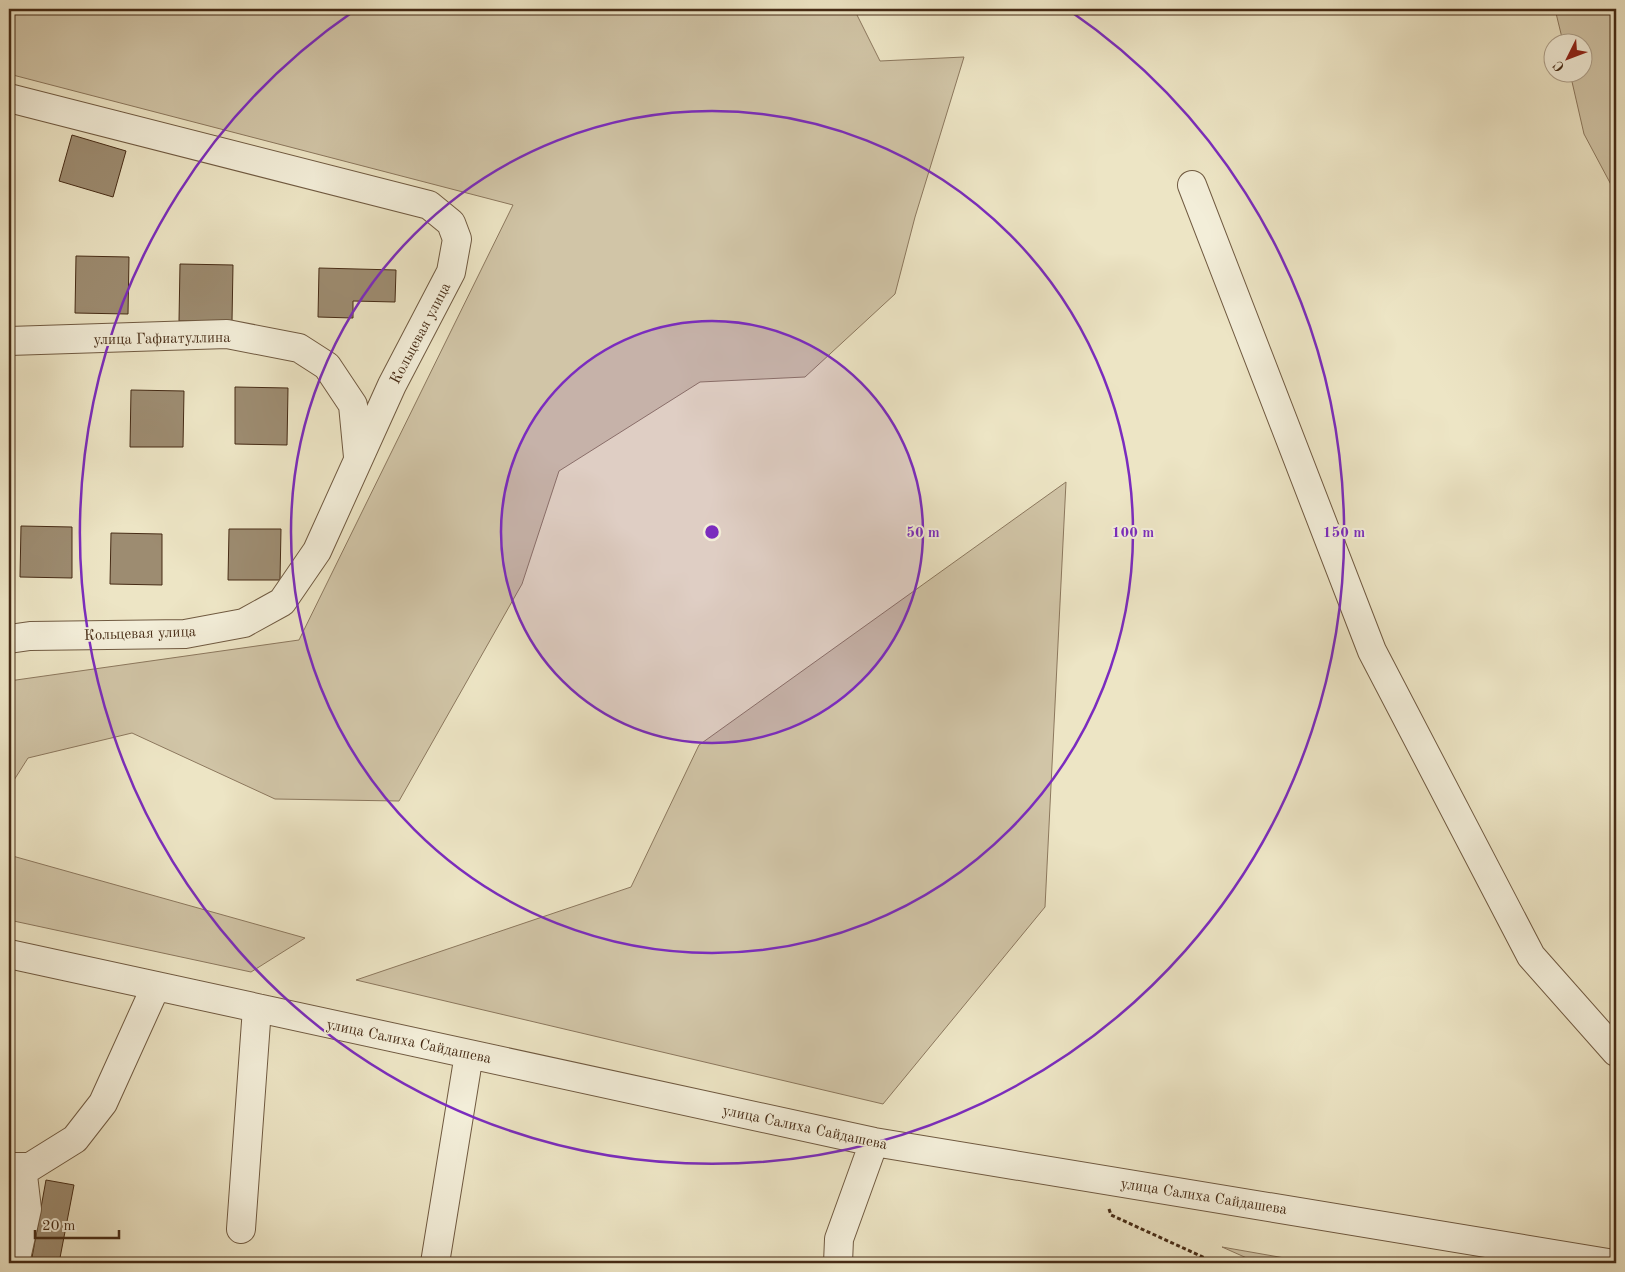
<svg xmlns="http://www.w3.org/2000/svg" width="1625" height="1272" viewBox="0 0 1625 1272" font-family="'Old Standard TT',serif">
  <style>
    .green { fill: #d1c5a7; stroke: #8c785e }
    .building { fill: #9d8c71; stroke: #462b15 }
    .lines { fill: none; stroke-linecap: round; stroke-linejoin: round }
    .minor-casing { stroke: #705a41; stroke-width: 30 }
    .path { stroke: #462b15; stroke-width: 3; stroke-dasharray: 4 2.5; stroke-linecap: butt }
    .minor { stroke: #f3eed9; stroke-width: 28 }
    .ring { fill: none; stroke: #7b2cbf; stroke-width: 2.5 }
    .labels { text-anchor: middle; stroke-width: 4; stroke-linejoin: round; paint-order: stroke }
    .street-label { font-size: 15px; fill: #462b15; stroke: #f3eed9 }
    .centre { fill: #7b2cbf; stroke: #f3eed9; stroke-width: 2.5 }
    .ring-label { font-size: 15px; text-anchor: middle; font-weight: bold; fill: #7b2cbf; stroke: #f3eed9; stroke-width: 4; stroke-linejoin: round; paint-order: stroke }
  </style>
  <rect width="100%" height="100%" fill="#ede5c5"/>
  <filter id="stains"><feTurbulence type="fractalNoise" baseFrequency=".004" numOctaves="4"/><feColorMatrix values="0 0 0 0 .2 0 0 0 0 .09 0 0 0 0 .02 0 0 0 .5 -.17"/></filter>
  <radialGradient id="worn" r=".72"><stop offset=".6" stop-color="#630" stop-opacity="0"/><stop offset="1" stop-color="#630" stop-opacity=".3"/></radialGradient>
  <path class="green" d="M 9,9 L 854,9 L 880,61 L 964,57 L 915,217 L 895,294 L 805,377 L 700,382 L 559,471 L 522,584 L 399,801 L 275,799 L 132,733 L 28,758 L 9,788 L 9,681 L 299,640 L 513,205 L 9,74 Z
    M 1555,9 L 1616,9 L 1616,194 L 1584,134 L 1570,73 L 1582,72 L 1582,42 L 1563,42 Z
    M 1066,482 L 1045,907 L 883,1104 L 356,980 L 631,887 L 699,745 Z
    M 9,855 L 305,938 L 251,972 L 9,920 Z
    M 1222,1247 L 1313,1263 L 1258,1263 Z
    M 1112,1261 L 1115,1263 L 854,1263 Z"/>
  <path class="building" d="M 72,135 L 126,151 L 113,197 L 59,181 Z
    M 76,256 L 129,257 L 128,314 L 75,313 Z
    M 180,264 L 233,265 L 232,321 L 179,321 Z
    M 319,268 L 396,270 L 395,302 L 353,301 L 353,318 L 318,317 Z
    M 235,387 L 288,388 L 287,445 L 235,444 Z
    M 131,390 L 184,391 L 183,447 L 130,447 Z
    M 21,526 L 72,527 L 72,578 L 20,577 Z
    M 229,529 L 281,529 L 280,580 L 228,580 Z
    M 111,533 L 162,534 L 162,585 L 110,584 Z
    M 46,1180 L 74,1185 L 59,1263 L 31,1263 Z"/>
  <g class="lines">
    <g class="minor-casing">
      <path id="minor" d="M 9,98 L 429,205 L 451,223 L 457,239 L 451,272 L 392,385 L 317,551 L 282,602 L 244,623 L 185,634 L 30,636 L 9,639
        M 1192,185 L 1372,651 L 1531,956 L 1616,1052
        M 9,341 L 227,334 L 299,348 L 327,366 L 353,405 L 358,457
        M 9,954 L 874,1142 L 1608,1263
        M 9,1167 L 30,1167 L 75,1139 L 103,1103 L 156,986
        M 241,1229 L 257,1008
        M 15,1263 L 27,1209 L 22,1167
        M 435,1263 L 469,1054
        M 838,1263 L 839,1239 L 874,1142"/>
    </g>
    <path class="path" d="M 1109,1209 L 1111,1215 L 1216,1263"/>
    <use href="#minor" class="minor"/>
  </g>
  <circle cx="712" cy="532" r="211" fill="#7b2cbf" fill-opacity=".12"/>
  <g class="ring">
    <circle cx="712" cy="532" r="211"/>
    <circle cx="712" cy="532" r="421"/>
    <path d="M1070 11A632 632 0 1 1 354 11"/>
  </g>
  <g class="labels">
    <g class="street-label">
      <text transform="translate(420 333) rotate(-62)" y="5">Кольцевая улица</text>
      <text transform="translate(162 338) rotate(-1)" y="5">улица Гафиатуллина</text>
      <text transform="translate(140 633) rotate(-2)" y="5">Кольцевая улица</text>
      <text transform="translate(409 1041) rotate(12)" y="5">улица Салиха Сайдашева</text>
      <text transform="translate(805 1127) rotate(12)" y="5">улица Салиха Сайдашева</text>
      <text transform="translate(1204 1196) rotate(9)" y="5">улица Салиха Сайдашева</text>
    </g>
  </g>
  <circle cx="712" cy="532" r="8" class="centre"/>
  <g class="ring-label">
    <text x="923" y="537">50 m</text>
    <text x="1133" y="537">100 m</text>
    <text x="1344" y="537">150 m</text>
  </g>
  <rect width="1625" height="1272" fill="none" stroke="#ede5c5" stroke-width="30"/>
  <rect x="10" y="10" width="1605" height="1252" fill="none" stroke="#462b15" stroke-width="2.5"/>
  <rect x="15" y="15" width="1595" height="1242" fill="none" stroke="#462b15"/>
  <g transform="translate(1568 58) rotate(228)"><circle r="24" fill="#f3eed9" stroke="#aea08b"/>
  <path d="M0-4L9 19L0 12L-9 19Z" fill="#8f2418"/>
  <text y="-8" font-size="14" font-weight="bold" text-anchor="middle" fill="#462b15">С</text>
  </g>
  <path d="M35 1230v8h84v-8" fill="none" stroke="#462b15" stroke-width="2.5"/>
  <text x="42" y="1230" font-size="15" fill="#462b15" stroke="#f3eed9" stroke-width="4" paint-order="stroke">20 m</text>
  <rect width="100%" height="100%" filter="url(#stains)"/>
  <rect width="100%" height="100%" fill="url(#worn)"/>
</svg>
